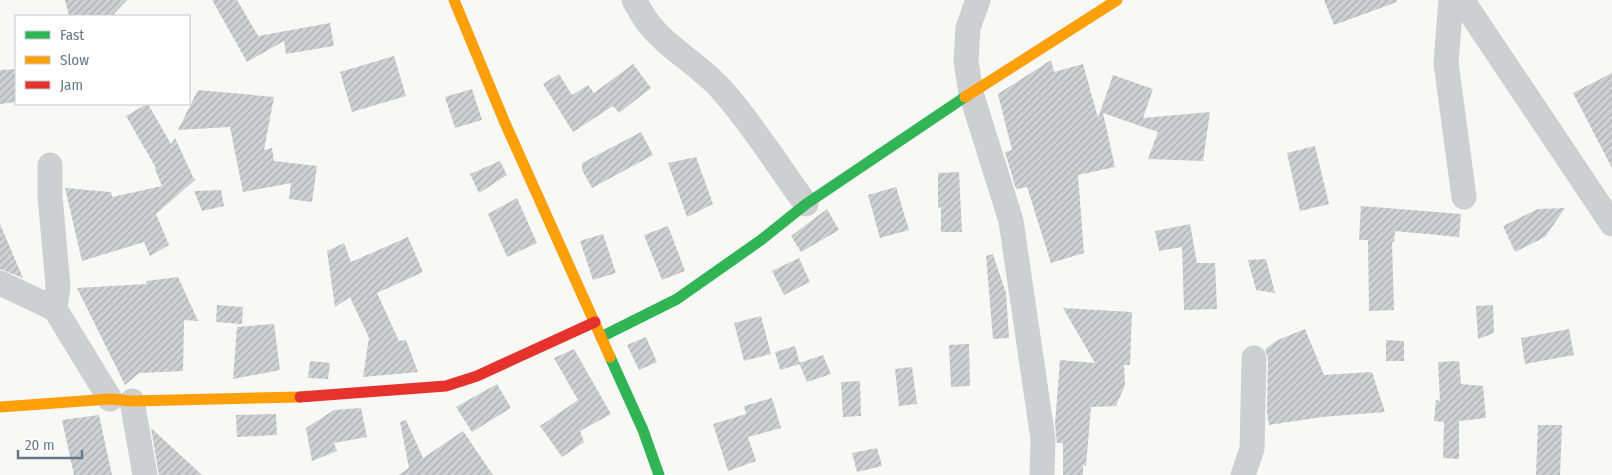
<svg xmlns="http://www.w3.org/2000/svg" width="1612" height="475" viewBox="0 0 1612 475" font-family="'Fira Sans Condensed',sans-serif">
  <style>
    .building { fill: url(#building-hatch) }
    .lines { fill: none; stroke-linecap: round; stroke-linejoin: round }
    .street { stroke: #cecfd0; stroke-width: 25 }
    .fast { stroke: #30b455; stroke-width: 11 }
    .slow { stroke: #ff9f0a; stroke-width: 11 }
    .jam { stroke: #e5322d; stroke-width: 11 }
  </style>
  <defs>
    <pattern id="building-hatch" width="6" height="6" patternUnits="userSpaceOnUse" patternTransform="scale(1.25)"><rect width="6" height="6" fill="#cfd0d1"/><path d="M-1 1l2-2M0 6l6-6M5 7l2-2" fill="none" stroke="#acaeaf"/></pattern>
  </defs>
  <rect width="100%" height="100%" fill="#f8f8f7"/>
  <path class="building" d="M 65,0 L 127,0 L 112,16 L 69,16 Z
    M 212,0 L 237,0 L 258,36 L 330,23 L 334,46 L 286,54 L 284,41 L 247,62 Z
    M 1324,0 L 1397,0 L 1397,2 L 1334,25 Z
    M 394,56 L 406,96 L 352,112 L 340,72 Z
    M 1051,60 L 1054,72 L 1083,64 L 1098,118 L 1113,75 L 1153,89 L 1143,118 L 1210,112 L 1203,161 L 1148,159 L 1158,132 L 1103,113 L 1115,167 L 1078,175 L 1084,253 L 1051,263 L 1027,187 L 1016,189 L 1005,152 L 1012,150 L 998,94 Z
    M 633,64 L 651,88 L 619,113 L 613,106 L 573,132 L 543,84 L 559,74 L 572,95 L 588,85 L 594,93 Z
    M 16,69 L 16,102 L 0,104 L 0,70 Z
    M 1612,73 L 1612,168 L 1573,93 Z
    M 472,89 L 482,120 L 455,128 L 445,97 Z
    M 198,90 L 274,97 L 264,150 L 272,148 L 274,161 L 317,166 L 312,202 L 289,199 L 291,183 L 243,192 L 230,127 L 178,130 Z
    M 147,104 L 148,104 L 171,144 L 175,138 L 194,179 L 196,179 L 156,214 L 169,245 L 150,256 L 144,242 L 82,261 L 65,188 L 111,192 L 112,197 L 162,186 L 155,169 L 156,168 L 126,116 Z
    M 641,132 L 653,155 L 592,188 L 582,170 L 582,163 Z
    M 1315,146 L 1329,204 L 1300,211 L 1287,153 Z
    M 696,157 L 713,204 L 687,217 L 668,163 Z
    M 500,161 L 507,175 L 479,193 L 470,174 Z
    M 959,172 L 962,232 L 941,232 L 941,207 L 938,208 L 938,173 Z
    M 896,187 L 909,230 L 880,238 L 868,195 Z
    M 221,190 L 224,206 L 202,211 L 194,191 Z
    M 517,198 L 537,243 L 507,257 L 488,214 Z
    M 1361,206 L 1461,214 L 1459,237 L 1395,231 L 1394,242 L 1392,242 L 1394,310 L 1369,311 L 1368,240 L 1359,240 Z
    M 1565,208 L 1545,237 L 1515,252 L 1503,226 L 1538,209 Z
    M 827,209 L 839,230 L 801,252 L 791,236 Z
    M 0,224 L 23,278 L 0,269 Z
    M 1190,224 L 1197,263 L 1215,263 L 1217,309 L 1184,310 L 1182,247 L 1159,251 L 1155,231 Z
    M 668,226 L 685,271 L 662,280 L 644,235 Z
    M 603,234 L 616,273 L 593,280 L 580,241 Z
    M 408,237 L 423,272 L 377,293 L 399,341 L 406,340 L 418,372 L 363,377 L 369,338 L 350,297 L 335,307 L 327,251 L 344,243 L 351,262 Z
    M 993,254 L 1006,293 L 1009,338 L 993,339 L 986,256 Z
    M 799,258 L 810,282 L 784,295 L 772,271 Z
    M 1266,259 L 1275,293 L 1256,290 L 1248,260 Z
    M 178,277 L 198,321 L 184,320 L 183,371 L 139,373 L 125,385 L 77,288 L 147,284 L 146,281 Z
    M 217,305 L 243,307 L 242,324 L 216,322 Z
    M 1493,305 L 1494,333 L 1478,339 L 1476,306 Z
    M 1063,308 L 1132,312 L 1130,365 L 1124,365 L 1125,385 L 1116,406 L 1091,407 L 1086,466 L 1083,465 L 1083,475 L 1063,475 L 1063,443 L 1057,443 L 1055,424 L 1060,360 L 1095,363 Z
    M 761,316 L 771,354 L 744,361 L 734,323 Z
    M 274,324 L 280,370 L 233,379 L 237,327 Z
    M 1305,329 L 1324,375 L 1372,372 L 1385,412 L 1322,417 L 1269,425 L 1267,413 L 1268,358 L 1265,349 L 1278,340 Z
    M 1569,329 L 1574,355 L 1525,364 L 1521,338 Z
    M 646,337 L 657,362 L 639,370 L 627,345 Z
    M 1386,340 L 1404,341 L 1404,361 L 1386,361 Z
    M 969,344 L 970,386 L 951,387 L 949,345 Z
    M 795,346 L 800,364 L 780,370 L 775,352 Z
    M 574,349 L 611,414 L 580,431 L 584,442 L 562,457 L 540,426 L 578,400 L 554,358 Z
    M 823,355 L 831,374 L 807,382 L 799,363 Z
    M 310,361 L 330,363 L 328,379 L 308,378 Z
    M 1459,361 L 1461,384 L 1483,386 L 1486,418 L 1459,421 L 1459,459 L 1443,458 L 1444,422 L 1434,421 L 1436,400 L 1440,401 L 1438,362 Z
    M 912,367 L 917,404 L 899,406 L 895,369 Z
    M 860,381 L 861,416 L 843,417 L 841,382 Z
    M 497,384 L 511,408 L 472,432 L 456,407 Z
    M 772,398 L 781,428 L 748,437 L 756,461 L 728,471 L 713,424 L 746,414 L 744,406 Z
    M 361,408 L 367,437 L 334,443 L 337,451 L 312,461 L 306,428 L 334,410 Z
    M 276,414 L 277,435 L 237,437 L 236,415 Z
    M 99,415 L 112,475 L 74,475 L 62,420 Z
    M 406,420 L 423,458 L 463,431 L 493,475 L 398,475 L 409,468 L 400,422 Z
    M 1538,425 L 1562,425 L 1560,475 L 1536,475 Z
    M 151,428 L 202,475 L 159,475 Z
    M 877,448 L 882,466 L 857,472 L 852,453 Z"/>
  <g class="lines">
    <path class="street" d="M 634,0 C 638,7 642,14 646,20 C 666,48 699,64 722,90 C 753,125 778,166 806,204
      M 978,0 L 968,28 L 966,61 L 971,93 L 1011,221 L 1043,439 L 1042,475
      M 1451,0 L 1446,63 L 1464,197
      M 1462,0 L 1612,224
      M 50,165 L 50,196 L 58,286 L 55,309 L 110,399
      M 0,283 L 55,309
      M 132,401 L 145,475
      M 1243,475 L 1252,449 L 1254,358"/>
    <path class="fast" d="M 601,337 L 677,299 L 761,240 L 806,204 L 965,97
      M 610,357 L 643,430 L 659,475"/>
    <path class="slow" d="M 454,0 L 505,123 L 610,357
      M 965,97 L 1117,0
      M 0,407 L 110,399 L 132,401 L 300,397"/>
    <path class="jam" d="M 300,397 L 446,386 L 477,376 L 595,322"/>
  </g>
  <rect x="15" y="15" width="175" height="90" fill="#ffffff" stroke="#c2c9cf"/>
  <rect x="25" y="31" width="25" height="8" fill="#30b455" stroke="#c2c9cf"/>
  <text x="60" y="40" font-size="15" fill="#677987">Fast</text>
  <rect x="25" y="56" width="25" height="8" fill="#ff9f0a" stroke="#c2c9cf"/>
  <text x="60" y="65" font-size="15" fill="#677987">Slow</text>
  <rect x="25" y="81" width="25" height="8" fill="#e5322d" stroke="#c2c9cf"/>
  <text x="60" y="90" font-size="15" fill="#677987">Jam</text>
  <path d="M18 450v8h64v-8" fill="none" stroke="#677987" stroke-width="2.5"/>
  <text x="25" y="450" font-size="15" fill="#677987" stroke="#ffffff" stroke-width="4" paint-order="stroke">20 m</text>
</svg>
